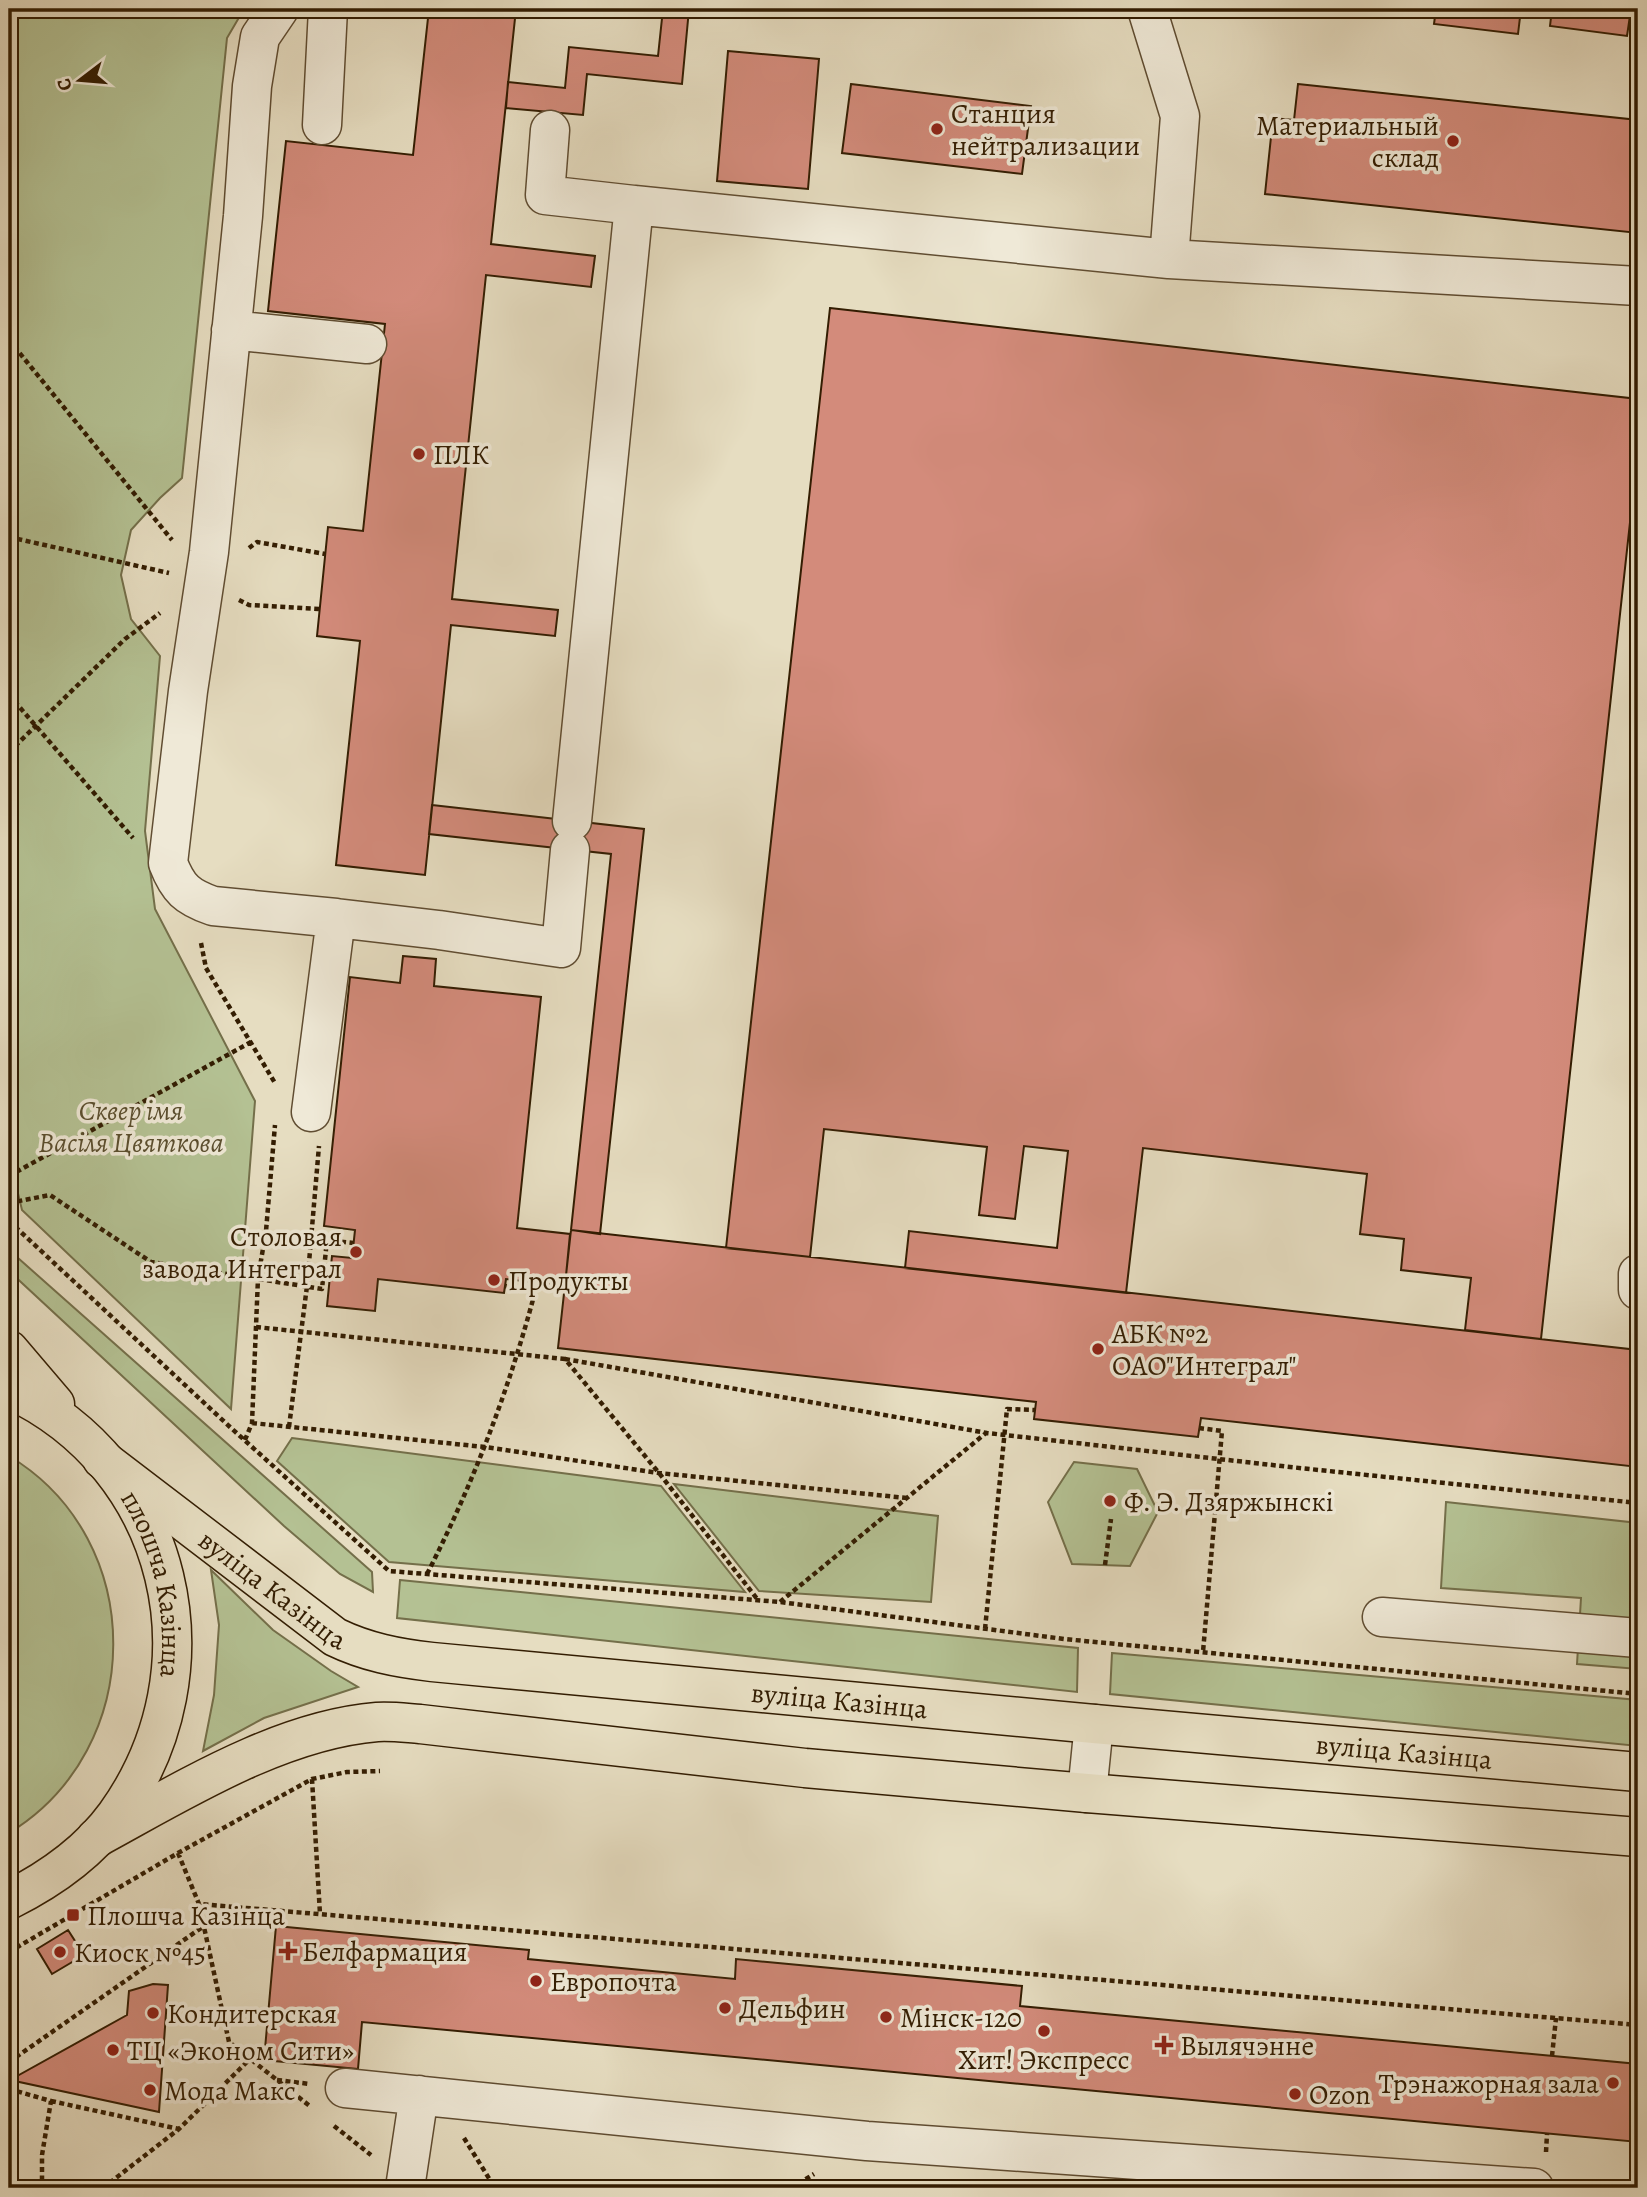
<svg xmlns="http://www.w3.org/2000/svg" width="1647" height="2197" viewBox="0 0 1647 2197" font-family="Alegreya,serif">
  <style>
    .green { fill: #b4c193; stroke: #746f4a; stroke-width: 2 }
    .building { fill: #d38b7b; stroke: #331d02; stroke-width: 2 }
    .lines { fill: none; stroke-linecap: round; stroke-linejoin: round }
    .minor-casing { stroke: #604d32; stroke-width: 41 }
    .major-casing { stroke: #331d02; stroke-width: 41 }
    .path { stroke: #331d02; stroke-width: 4.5; stroke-dasharray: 5 3.5; stroke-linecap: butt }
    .minor { stroke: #efe9d7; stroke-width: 38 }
    .major { stroke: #e6ddc1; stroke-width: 38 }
    .poi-dot { fill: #8f2418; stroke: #efe9d7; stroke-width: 2.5 }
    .labels { text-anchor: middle; stroke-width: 7; stroke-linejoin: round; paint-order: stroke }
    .poi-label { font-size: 28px; fill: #331d02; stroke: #efe9d7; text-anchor: start }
    .park-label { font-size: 28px; font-style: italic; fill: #5a4e2e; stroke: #efe9d7 }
    .street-label { font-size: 28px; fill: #331d02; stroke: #efe9d7 }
  </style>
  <rect width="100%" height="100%" fill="#e6ddc1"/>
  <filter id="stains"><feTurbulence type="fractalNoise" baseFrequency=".00286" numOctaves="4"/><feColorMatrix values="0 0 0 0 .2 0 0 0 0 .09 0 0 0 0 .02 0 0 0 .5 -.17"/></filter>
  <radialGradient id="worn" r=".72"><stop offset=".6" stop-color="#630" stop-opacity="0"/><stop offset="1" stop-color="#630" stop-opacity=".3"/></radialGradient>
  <path class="green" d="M 9,9 L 244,9 L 227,38 L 182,478 L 160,498 L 131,530 L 121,575 L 131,619 L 160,656 L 145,831 L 155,909 L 255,1101 L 231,1409 L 22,1210 L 9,1156 Z
    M 9,1250 L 372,1572 L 373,1592 L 340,1574 L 284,1526 L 9,1271 Z
    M 292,1438 L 661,1486 L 745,1592 L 389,1562 L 277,1461 Z
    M 9,1456 C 149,1540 147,1749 9,1833 Z
    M 1074,1462 L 1137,1469 L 1158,1512 L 1130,1566 L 1072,1564 L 1048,1502 Z
    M 674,1484 L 938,1516 L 931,1602 L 759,1591 Z
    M 1446,1502 L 1638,1523 L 1638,1669 L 1577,1664 L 1581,1598 L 1441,1588 Z
    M 211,1570 L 273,1630 L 331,1671 L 358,1687 L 264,1718 L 203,1751 L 214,1695 L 219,1625 Z
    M 400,1580 L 1078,1648 L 1077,1692 L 397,1618 Z
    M 1112,1653 L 1638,1700 L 1638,1746 L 1110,1694 Z"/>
  <path class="building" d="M 429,9 L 516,9 L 491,244 L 595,256 L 591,287 L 486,275 L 452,599 L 558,610 L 555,636 L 451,625 L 425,875 L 336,865 L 360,641 L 317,636 L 328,527 L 363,531 L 385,324 L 268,311 L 286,141 L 413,155 Z
    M 663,9 L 689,9 L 682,84 L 587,74 L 583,115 L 506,108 L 508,82 L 565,88 L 569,47 L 658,56 Z
    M 1320,9 L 1384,9 L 1382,18 Z
    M 1436,9 L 1521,9 L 1518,34 L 1434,24 Z
    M 1552,9 L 1631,9 L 1627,36 L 1550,26 Z
    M 728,51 L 819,59 L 808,189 L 717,181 Z
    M 851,84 L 1031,106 L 1022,174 L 842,153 Z
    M 1298,84 L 1638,120 L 1634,162 L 1638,162 L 1638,233 L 1265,194 L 1273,118 L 1294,120 Z
    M 830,308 L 1638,399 L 1638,449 L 1541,1339 L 1465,1330 L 1471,1278 L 1401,1270 L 1404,1239 L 1360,1234 L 1367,1174 L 1143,1148 L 1126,1293 L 905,1268 L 909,1231 L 1057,1248 L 1068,1151 L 1024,1146 L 1015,1219 L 979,1215 L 987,1147 L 824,1129 L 810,1257 L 726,1248 Z
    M 432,805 L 644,829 L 600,1234 L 571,1230 L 611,854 L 429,834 Z
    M 403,956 L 436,959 L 434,986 L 541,997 L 517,1228 L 570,1234 L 565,1286 L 506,1279 L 504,1293 L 378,1279 L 375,1311 L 327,1306 L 332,1256 L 352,1258 L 355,1230 L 324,1226 L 350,977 L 400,983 Z
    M 571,1230 L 1638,1350 L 1638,1467 L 1201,1418 L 1198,1437 L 1034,1419 L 1036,1402 L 558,1348 Z
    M 276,1926 L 529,1950 L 528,1959 L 735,1979 L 736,1959 L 1022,1986 L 1020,2006 L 1638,2064 L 1638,2142 L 362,2022 L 358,2069 L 264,2060 Z
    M 68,1930 L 84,1955 L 52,1974 L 37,1949 Z
    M 153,1984 L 168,1985 L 159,2112 L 10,2080 L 127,2015 L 129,1991 Z"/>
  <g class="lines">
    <g class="minor-casing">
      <path id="minor" d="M 279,9 L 260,37 L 252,86 L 243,216 L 209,552 L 188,691 L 168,863 C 178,889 187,897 213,906 L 336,918 L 311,1112
        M 322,125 L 328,9
        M 550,130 L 545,195 L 634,205
        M 1169,259 L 1638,286
        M 231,330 L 367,344
        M 572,821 L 634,205 L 1169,259 L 1180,116 L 1147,9
        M 336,918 L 439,930 L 561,948 L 570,850
        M 1638,1274 L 1638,1290
        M 1382,1617 L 1638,1638
        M 1087,1793 L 1094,1724
        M 345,2088 L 867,2141 L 1534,2188
        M 405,2188 L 419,2095"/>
    </g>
    <g class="major-casing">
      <g id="major">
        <path d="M 9,1350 L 55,1404"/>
        <path id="s1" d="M 9,1389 C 175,1466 221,1669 116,1815 C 89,1852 49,1880 9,1900"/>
        <path id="s2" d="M 102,1459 L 335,1637 C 366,1652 397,1658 432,1662 L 1094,1724 L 1638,1772"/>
        <path d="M 96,1838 C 181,1792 279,1730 377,1722 C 391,1721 406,1723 420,1724 L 805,1768 L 1087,1793 L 1638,1837"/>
      </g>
    </g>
    <path class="path" d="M 9,340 L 172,540
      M 9,537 L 169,573
      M 249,548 L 257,542 L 325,554
      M 239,600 L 249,605 L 319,609
      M 9,695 L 133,838
      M 9,752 L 125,639 L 160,613
      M 201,943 L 206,968 L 275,1083
      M 9,1176 L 251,1042
      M 9,1203 L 50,1195 L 151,1262 L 322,1289 L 327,1240 L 353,1243
      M 9,1221 L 230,1427 L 389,1571 L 780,1602 L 1064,1639 L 1638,1694
      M 256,1327 L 565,1359 L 659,1473 L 758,1600
      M 565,1359 L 987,1433 L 1290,1467 L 1638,1503
      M 252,1423 L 485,1447 L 659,1473 L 907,1498
      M 289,1427 L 307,1286 L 319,1146
      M 1199,1428 L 1222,1431 L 1203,1652
      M 245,1440 L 252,1423 L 258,1278 L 266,1231 L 275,1125
      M 1105,1565 L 1111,1519
      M 427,1574 C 473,1484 509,1390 535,1292 L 505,1286
      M 780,1602 L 986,1433
      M 985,1629 L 1007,1409 L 1035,1410
      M 312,1779 L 320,1914
      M 178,1853 L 199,1904 L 1638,2025
      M 199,1904 L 229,2042 L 311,2107
      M 9,1952 L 178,1853 L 312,1779 L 347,1772 L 380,1771
      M 1552,2056 L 1556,2018
      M 9,2062 L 204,1926
      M 277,2080 L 310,2084
      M 9,2089 L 51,2101 L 42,2155 L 42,2188
      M 51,2101 L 179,2129
      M 334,2126 L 371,2155
      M 464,2138 L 495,2188
      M 1546,2152 L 1547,2134
      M 103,2188 L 179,2129 L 250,2059
      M 791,2188 L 814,2174"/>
    <use href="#minor" class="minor"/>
    <use href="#major" class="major"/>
  </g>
  <g class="poi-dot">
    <circle cx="937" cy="129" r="7"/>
    <circle cx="1453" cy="141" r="7"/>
    <circle cx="419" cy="454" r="7"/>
    <circle cx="356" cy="1252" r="7"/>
    <circle cx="494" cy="1280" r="7"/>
    <circle cx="1098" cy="1349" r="7"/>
    <circle cx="1110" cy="1501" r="7"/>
    <rect x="66" y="1908" width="14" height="14" rx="3.5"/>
    <path d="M284.5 1940.5h7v7h7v7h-7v7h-7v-7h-7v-7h7z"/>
    <circle cx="60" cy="1952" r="7"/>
    <circle cx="536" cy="1981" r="7"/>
    <circle cx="725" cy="2008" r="7"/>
    <circle cx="153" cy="2013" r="7"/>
    <circle cx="886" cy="2017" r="7"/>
    <circle cx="1044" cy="2031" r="7"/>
    <path d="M1160.5 2034.5h7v7h7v7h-7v7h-7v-7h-7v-7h7z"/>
    <circle cx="113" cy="2050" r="7"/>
    <circle cx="1613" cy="2083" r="7"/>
    <circle cx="150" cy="2090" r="7"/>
    <circle cx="1295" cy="2094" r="7"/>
  </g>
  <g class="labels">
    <g class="poi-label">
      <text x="951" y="123">Станция<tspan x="951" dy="32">нейтрализации</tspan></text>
      <text x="1439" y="135" text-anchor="end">Материальный<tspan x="1439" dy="32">склад</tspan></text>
      <text x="433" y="464">ПЛК</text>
      <text x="342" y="1246" text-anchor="end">Столовая<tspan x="342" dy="32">завода Интеграл</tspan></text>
      <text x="508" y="1290">Продукты</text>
      <text x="1112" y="1343">АБК №2<tspan x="1112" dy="32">ОАО"Интеграл"</tspan></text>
      <text x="1124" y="1511">Ф. Э. Дзяржынскі</text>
      <text x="87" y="1925">Плошча Казінца</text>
      <text x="302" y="1961">Белфармация</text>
      <text x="74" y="1962">Киоск №45</text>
      <text x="550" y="1991">Европочта</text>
      <text x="739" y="2018">Дельфин</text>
      <text x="167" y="2023">Кондитерская</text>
      <text x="900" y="2027">Мінск-120</text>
      <text x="1180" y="2055">Вылячэнне</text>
      <text x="127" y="2060">ТЦ «Эконом Сити»</text>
      <text x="1044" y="2069" text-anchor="middle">Хит! Экспресс</text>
      <text x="1599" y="2093" text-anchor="end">Трэнажорная зала</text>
      <text x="164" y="2100">Мода Макс</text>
      <text x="1309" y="2104">Ozon</text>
    </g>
    <g class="park-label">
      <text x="131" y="1120">Сквер імя<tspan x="131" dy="32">Васіля Цвяткова</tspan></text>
    </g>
    <g class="street-label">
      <text dy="10" stroke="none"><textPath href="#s1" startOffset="257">плошча Казінца</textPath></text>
      <text dy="10" stroke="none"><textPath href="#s2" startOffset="215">вуліца Казінца</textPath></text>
      <text dy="10" stroke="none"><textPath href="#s2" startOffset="803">вуліца Казінца</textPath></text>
      <text dy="10" stroke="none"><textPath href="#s2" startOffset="1370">вуліца Казінца</textPath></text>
    </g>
  </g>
  <rect width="1647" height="2197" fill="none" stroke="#e6ddc1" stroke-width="35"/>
  <rect x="10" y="10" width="1626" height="2176" fill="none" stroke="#331d02" stroke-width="3.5"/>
  <rect x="18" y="18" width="1612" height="2162" fill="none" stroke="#331d02" stroke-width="2"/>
  <g transform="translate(80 80) rotate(254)" stroke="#efe9d7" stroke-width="5" paint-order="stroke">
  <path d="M0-5L12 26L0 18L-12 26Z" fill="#331d02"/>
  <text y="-10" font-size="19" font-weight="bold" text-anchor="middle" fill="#331d02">С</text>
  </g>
  <rect width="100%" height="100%" filter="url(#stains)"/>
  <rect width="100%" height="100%" fill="url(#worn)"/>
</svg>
